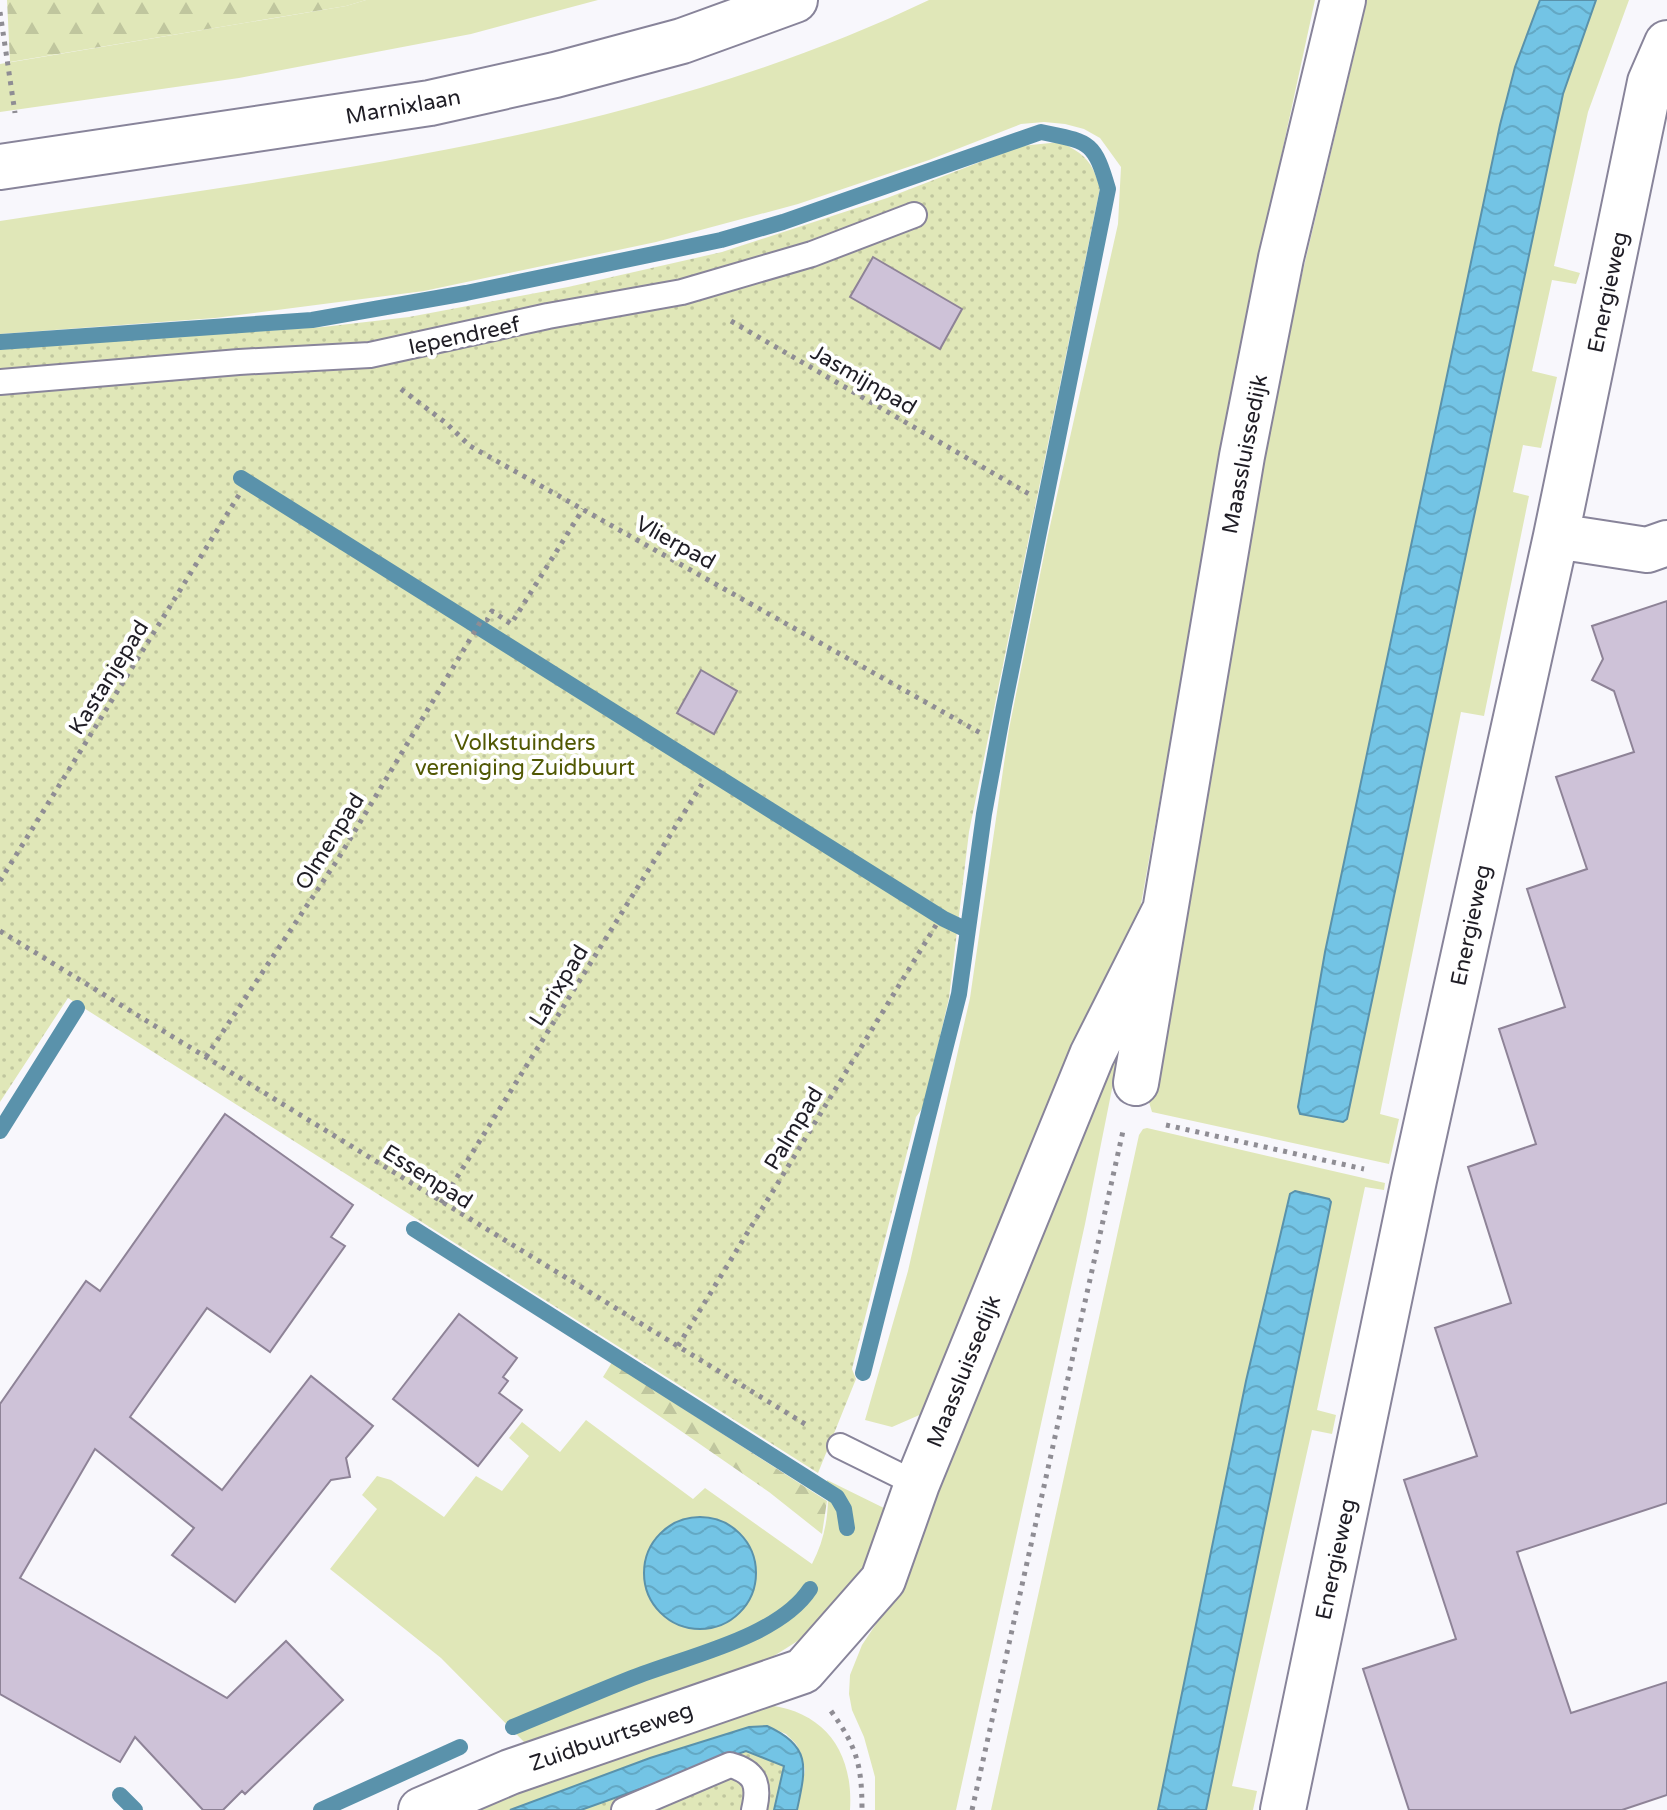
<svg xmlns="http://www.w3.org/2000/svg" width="1667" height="1810" viewBox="0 0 1667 1810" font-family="'Varela Round',sans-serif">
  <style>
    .grass { fill: #e0e7b8 }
    .forest { fill: url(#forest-firs) }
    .park { fill: url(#park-dots) }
    .water { fill: url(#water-waves); stroke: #5a92ab; stroke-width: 2 }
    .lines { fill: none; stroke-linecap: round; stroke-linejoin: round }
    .stream { stroke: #5a92ab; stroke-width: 16 }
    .building { fill: #cec2d8; stroke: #8e8397; stroke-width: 2 }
    .lane-casing { stroke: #88849a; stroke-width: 28 }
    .street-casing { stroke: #88849a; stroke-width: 48 }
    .secondary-casing { stroke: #88849a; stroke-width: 48 }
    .path { stroke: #8f8d94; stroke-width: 5; stroke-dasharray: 4 6; stroke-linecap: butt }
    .lane { stroke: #fff; stroke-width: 24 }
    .street { stroke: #fff; stroke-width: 44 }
    .secondary { stroke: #fff; stroke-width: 44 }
    .labels { text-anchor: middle; stroke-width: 8; stroke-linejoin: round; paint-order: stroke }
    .street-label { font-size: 22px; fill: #1f1d25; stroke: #fff }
    .park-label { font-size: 22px; fill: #515803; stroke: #fff }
  </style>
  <defs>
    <pattern id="forest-firs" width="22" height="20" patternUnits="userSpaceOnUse" patternTransform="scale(2)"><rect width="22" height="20" fill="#e0e7b8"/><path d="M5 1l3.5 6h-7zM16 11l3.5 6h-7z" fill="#c0c69e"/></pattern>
    <pattern id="park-dots" width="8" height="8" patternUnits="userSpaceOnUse" patternTransform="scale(2)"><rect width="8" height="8" fill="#e0e7b8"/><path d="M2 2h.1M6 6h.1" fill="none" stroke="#c0c69e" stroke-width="1.8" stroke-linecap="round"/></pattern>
    <pattern id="water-waves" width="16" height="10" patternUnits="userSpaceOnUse" patternTransform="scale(2)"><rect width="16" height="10" fill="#73c4e5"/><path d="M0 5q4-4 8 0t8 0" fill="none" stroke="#63a8c4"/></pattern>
  </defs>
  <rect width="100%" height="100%" fill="#f8f7fc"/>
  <path class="grass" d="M 366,0 L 598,0 L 471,34 L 239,78 L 0,112 L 0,64 L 346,6 Z
    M 929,0 L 1315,0 L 1246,318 L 1138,921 L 924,1413 L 892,1427 L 865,1420 L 908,1271 L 970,998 L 1009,729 L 1048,535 L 1118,224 L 1121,167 L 1100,138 L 1084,129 L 1065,124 L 1044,122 L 1021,124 L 929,160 L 798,204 L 656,242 L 424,291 L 215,318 L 0,334 L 0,221 C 315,172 638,139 929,0 Z
    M 1367,0 L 1540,0 L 1515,67 L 1500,125 L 1325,952 L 1298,1107 L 1298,1111 L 1343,1122 L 1347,1119 L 1563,94 L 1596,0 L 1629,0 L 1588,112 L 1554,266 L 1580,273 L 1576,284 L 1552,280 L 1532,371 L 1557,377 L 1541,448 L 1523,445 L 1513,492 L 1529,496 L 1484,716 L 1461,712 L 1380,1114 L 1399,1119 L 1389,1164 L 1152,1112 L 1149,1102 L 1158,1063 L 1278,376 Z
    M 1129,1004 L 1085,1224 L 956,1810 L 875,1810 L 875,1777 L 864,1737 L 852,1710 L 849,1694 L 850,1675 L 862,1645 L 896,1594 Z
    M 1147,1128 L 1385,1183 L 1384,1190 L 1365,1187 L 1317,1410 L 1336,1415 L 1332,1434 L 1312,1430 L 1232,1786 L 1257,1791 L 1253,1810 L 1206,1810 L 1331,1203 L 1246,1381 L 1158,1810 L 991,1810 L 1139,1135 L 1143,1129 Z
    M 586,1420 L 693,1499 L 705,1488 L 812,1564 C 826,1537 830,1510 827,1480 L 890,1511 L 872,1545 L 861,1578 L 804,1637 L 766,1661 L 528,1746 L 441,1658 L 330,1569 L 377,1509 L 362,1495 L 377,1476 L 391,1480 L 444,1517 L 476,1476 L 502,1491 L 529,1456 L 509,1438 L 522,1422 L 560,1452 Z
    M 753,1704 C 818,1705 854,1745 850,1810 L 797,1810 L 805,1770 L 801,1754 L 796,1744 L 786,1734 L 767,1726 L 749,1727 L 650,1758 L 510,1810 L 469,1810 Z"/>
  <path class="forest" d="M 7,0 L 366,0 L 346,6 L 10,62 Z
    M 614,1359 L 656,1391 L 827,1501 L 822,1534 L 769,1492 L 603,1377 Z"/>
  <path class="park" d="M 1060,142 C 1085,154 1092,161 1100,188 L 969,832 L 949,998 L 924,1106 L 916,1117 L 852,1369 L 856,1379 L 818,1473 L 68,998 L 0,1102 L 0,348 L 323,327 L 409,317 L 568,287 L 722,252 L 887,198 L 1021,146 Z
    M 746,1751 L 784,1766 L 774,1810 L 581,1810 Z"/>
  <path class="water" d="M 1540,0 L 1596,0 L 1563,94 L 1347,1119 L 1343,1122 L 1300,1114 L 1298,1107 L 1325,952 L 1500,125 L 1515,67 Z
    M 1295,1191 L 1329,1199 L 1331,1202 L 1206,1810 L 1158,1810 L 1246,1381 L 1290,1194 Z
    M644 1573a56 56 0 1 1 112 0a56 56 0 1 1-112 0Z
    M 767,1726 C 812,1746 806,1768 797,1810 L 774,1810 L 784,1766 L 746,1751 L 581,1810 L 510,1810 L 650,1758 L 749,1727 Z"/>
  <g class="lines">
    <path class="stream" d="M 0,342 L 312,320 L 466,293 L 721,240 L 783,222 L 1041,132 C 1089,142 1094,140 1108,189 L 1004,706 L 984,814 L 959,994 L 863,1373
      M 241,478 L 944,919 L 967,930
      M 0,1131 L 77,1008
      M 414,1229 L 837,1497 L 844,1509 L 847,1528
      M 513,1727 C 552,1711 592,1694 632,1678 C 684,1657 778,1638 810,1589
      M 120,1795 L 135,1810
      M 321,1810 L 460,1747"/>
  </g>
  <path class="building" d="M 873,257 L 962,309 L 940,349 L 850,297 Z
    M 1667,601 L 1667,1503 L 1517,1552 L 1571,1713 L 1667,1682 L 1667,1795 L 1622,1810 L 1409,1810 L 1363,1669 L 1456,1639 L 1404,1480 L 1477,1456 L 1435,1328 L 1511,1303 L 1468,1167 L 1536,1144 L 1499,1029 L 1565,1007 L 1527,889 L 1587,869 L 1556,777 L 1634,752 L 1614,691 L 1592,680 L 1603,659 L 1592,626 Z
    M 701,670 L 737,691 L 714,734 L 677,713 Z
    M 225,1114 L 353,1205 L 331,1237 L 345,1246 L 270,1352 L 207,1308 L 130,1417 L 222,1490 L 311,1376 L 373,1426 L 346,1458 L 350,1477 L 331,1480 L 235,1602 L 172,1555 L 194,1528 L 95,1449 L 20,1578 L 227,1698 L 286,1641 L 343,1700 L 245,1794 L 242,1791 L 223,1810 L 203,1810 L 135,1737 L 120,1762 L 0,1694 L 0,1404 L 86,1281 L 100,1291 Z
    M 459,1314 L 517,1358 L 503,1377 L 508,1381 L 499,1393 L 522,1410 L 478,1466 L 393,1399 Z"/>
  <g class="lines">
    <g class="lane-casing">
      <path id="lane" d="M 0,382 L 239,362 L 370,355 L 548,316 L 682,292 L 812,254 L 914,215
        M 840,1446 L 917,1484
        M 624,1810 L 730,1765 C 756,1772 760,1785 754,1810"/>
    </g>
    <g class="street-casing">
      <path id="street" d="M 1556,536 L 1647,550 L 1667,543
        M 1136,1083 L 1242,456 L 1281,258 L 1343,0
        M 421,1810 L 510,1772 L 803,1671 L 883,1580 L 917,1484 L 1092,1055 L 1164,912
        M 1283,1810 L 1414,1180 L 1556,536 L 1650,82 L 1667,43"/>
    </g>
    <g class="secondary-casing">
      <path id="secondary" d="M 0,167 L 430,103 L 555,75 L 682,41 L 795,0"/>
    </g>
    <path class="path" d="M 0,12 L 15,113
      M 731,321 L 1029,494
      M 401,389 L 446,423 L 470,446 L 984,735
      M 0,881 L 242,490
      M 0,931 L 805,1424
      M 206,1057 L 338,859 L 481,621 L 487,620 L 492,611 L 511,624 L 583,509
      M 1166,1125 L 1364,1169
      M 441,1203 L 702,784
      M 678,1346 L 936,925
      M 831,1711 C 857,1747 862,1766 862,1810
      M 972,1810 L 1123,1131"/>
    <use href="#lane" class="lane"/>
    <use href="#street" class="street"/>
    <use href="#secondary" class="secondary"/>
  </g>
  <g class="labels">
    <g class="street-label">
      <text transform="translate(403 106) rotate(-10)" y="8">Marnixlaan</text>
      <text transform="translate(1607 292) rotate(-78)" y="8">Energieweg</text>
      <text transform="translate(464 335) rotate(-12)" y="8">Iependreef</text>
      <text transform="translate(864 379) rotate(30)" y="8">Jasmijnpad</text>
      <text transform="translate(1244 454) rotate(-79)" y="8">Maassluissedijk</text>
      <text transform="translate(676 542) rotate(29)" y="8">Vlierpad</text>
      <text transform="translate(108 677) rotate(-58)" y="8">Kastanjepad</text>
      <text transform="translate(329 841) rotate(-58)" y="8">Olmenpad</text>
      <text transform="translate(1470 925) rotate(-78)" y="8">Energieweg</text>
      <text transform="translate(558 985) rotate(-58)" y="8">Larixpad</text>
      <text transform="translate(793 1128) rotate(-59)" y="8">Palmpad</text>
      <text transform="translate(428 1176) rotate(32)" y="8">Essenpad</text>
      <text transform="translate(963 1371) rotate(-68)" y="8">Maassluissedijk</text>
      <text transform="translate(1335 1559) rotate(-78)" y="8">Energieweg</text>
      <text transform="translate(611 1736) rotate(-19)" y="8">Zuidbuurtseweg</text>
    </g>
    <g class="park-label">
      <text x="525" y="750">Volkstuinders<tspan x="525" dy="25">vereniging Zuidbuurt</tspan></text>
    </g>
  </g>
</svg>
